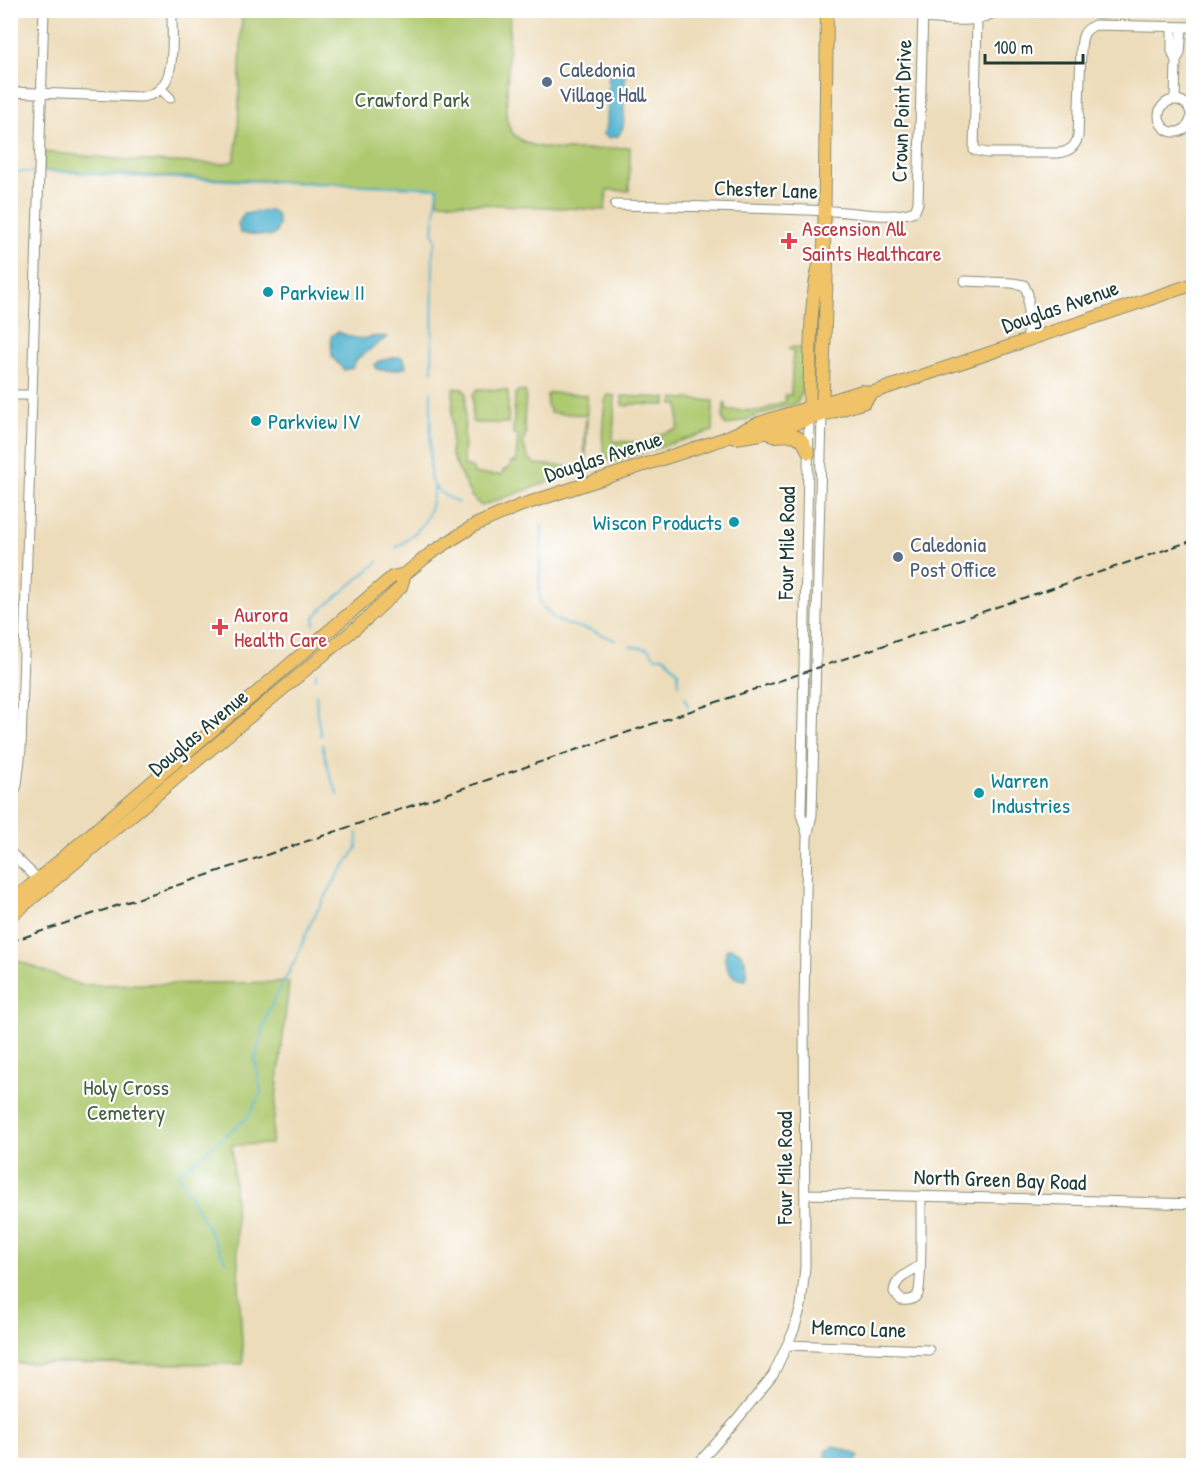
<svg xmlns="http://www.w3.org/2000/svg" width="1204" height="1476" viewBox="0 0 1204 1476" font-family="'Patrick Hand',sans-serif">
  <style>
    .green { fill: #aec96f; stroke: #668352; stroke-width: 1.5 }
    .water { fill: #54b6d2; stroke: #3a7a83; stroke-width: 1.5 }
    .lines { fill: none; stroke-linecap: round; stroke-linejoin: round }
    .stream { stroke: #54b6d2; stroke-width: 2 }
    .minor-casing { stroke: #868c77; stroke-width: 11 }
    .major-casing { stroke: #868c77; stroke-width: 14 }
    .minor { stroke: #fff; stroke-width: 9 }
    .major { stroke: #f0c369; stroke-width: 12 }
    .rail { stroke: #1f3d34; stroke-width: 2; stroke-dasharray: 9 4.5; stroke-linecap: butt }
    .service-dot { fill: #5c6f8a; stroke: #fff; stroke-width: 2 }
    .health-dot { fill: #e0444e; stroke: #fff; stroke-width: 2 }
    .culture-dot { fill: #0f9aa8; stroke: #fff; stroke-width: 2 }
    .labels { text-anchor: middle; stroke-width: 4.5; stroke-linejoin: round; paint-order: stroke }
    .service-label { font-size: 22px; fill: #4e5e75; stroke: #fff; text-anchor: start }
    .park-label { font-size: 22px; fill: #436043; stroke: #fff }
    .street-label { font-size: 22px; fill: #1f3d34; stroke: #fff }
    .health-label { font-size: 22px; fill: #be3a42; stroke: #fff; text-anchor: start }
    .culture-label { font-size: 22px; fill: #0d838f; stroke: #fff; text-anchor: start }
  </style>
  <rect width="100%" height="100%" fill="#fff"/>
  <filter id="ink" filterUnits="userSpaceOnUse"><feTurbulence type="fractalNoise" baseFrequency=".0167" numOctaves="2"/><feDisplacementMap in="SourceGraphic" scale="12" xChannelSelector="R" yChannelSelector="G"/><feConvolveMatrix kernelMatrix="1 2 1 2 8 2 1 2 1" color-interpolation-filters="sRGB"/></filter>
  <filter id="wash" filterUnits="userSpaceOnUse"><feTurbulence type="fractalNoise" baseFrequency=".008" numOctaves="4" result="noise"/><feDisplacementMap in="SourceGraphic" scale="24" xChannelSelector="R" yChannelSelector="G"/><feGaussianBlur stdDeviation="1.35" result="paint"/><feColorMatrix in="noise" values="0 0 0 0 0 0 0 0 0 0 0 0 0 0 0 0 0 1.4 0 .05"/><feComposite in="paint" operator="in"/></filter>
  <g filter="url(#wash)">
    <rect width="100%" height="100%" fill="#eddcba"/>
    <path class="green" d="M 242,10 L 510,11 L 506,114 C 507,121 508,126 512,132 C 530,158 602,149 630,147 L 629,191 L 607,190 L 605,210 L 438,202 L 438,188 L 43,171 L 44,152 L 128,160 L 222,164 L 234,161 L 238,135 Z
      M 791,347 L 803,348 L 802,392 L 797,403 L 726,426 L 723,419 L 724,403 L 726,403 L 726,410 L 759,411 L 786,402 L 784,395 L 791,395 L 793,350 L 788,349 Z
      M 455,388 L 462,388 L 466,393 L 463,461 L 464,465 L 473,469 L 473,474 L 502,475 L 503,471 L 510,467 L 511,462 L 516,462 L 518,435 L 513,435 L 515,394 L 518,391 L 524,391 L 526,393 L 524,424 L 526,433 L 523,443 L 528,458 L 536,464 L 569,467 L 571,474 L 481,506 L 471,496 L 451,454 L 453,391 Z
      M 478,389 L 506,390 L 508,392 L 508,423 L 475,423 L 472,421 L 473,394 Z
      M 550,393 L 587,395 L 586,466 L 585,470 L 574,475 L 573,472 C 584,469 585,463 586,453 L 584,451 L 586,415 L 550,413 L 550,409 L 547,406 L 547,395 Z
      M 608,395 L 615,396 L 613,441 L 652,443 L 654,436 L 678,429 L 679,405 L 673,405 L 674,398 L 713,401 L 713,431 L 611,462 C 597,451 604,417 605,400 Z
      M 622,396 L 666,398 L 666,405 L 630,404 L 629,406 L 622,405 Z
      M 11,958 L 80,985 L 289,982 L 271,1144 L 232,1145 L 243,1364 L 11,1363 Z"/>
    <path class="water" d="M 618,63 L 625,66 L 624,118 L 623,127 L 618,136 L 608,138 L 603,134 L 607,126 L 609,70 Z
      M 270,210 C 280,213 279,224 276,233 L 272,236 L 240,233 L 238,224 L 244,214 Z
      M 338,332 C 348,336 356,340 367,338 C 375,337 379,335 387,337 L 357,359 L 352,368 L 344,370 L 332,357 L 331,336 Z
      M 399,357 L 404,359 L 406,367 C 397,370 386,371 377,369 L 375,365 L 379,361 Z
      M 731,948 C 745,951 749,967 746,980 C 731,981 721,962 727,949 Z
      M 833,1446 L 856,1454 L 859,1457 L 852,1465 L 828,1465 L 825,1452 Z"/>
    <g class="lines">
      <path class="stream" d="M 10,172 L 34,172
        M 48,172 L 72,171 L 111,176 L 438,188 L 433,230 L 436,241 L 433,250 L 432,371
        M 431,391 L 430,478 C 436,492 446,497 459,503
        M 541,524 L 542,531 L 539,588 L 540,602 L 544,609 L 548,611 L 553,618 L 566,624 L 590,630 L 615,640
        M 396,548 C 422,530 431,519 434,488
        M 314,625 L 315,617 L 322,609 L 378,562
        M 630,646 L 649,649 L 655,657 L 665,657 L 678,672 L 679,684
        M 316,678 L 316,672
        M 316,694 L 317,715 L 321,736
        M 685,697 L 688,707
        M 322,744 L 330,775 L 338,795
        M 226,1262 L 178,1174 L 248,1117 L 261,1093 L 255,1059 L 268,1011 L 295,961 L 311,922 L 338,875 L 357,848 L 358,833"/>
    </g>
  </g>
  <g filter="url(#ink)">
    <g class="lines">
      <g class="minor-casing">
        <path id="minor" d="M 923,18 C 946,19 978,26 997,10
          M 977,19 L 974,150 L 987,153 L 1058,153 C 1069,152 1075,147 1078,137 L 1081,48 C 1082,37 1083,30 1095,25 L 1194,27
          M 1172,27 L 1172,51 L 1176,61 L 1175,100
          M 1176,61 L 1180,53 L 1182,27
          M 161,89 L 170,98
          M 10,92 L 140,97 C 181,95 171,39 172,10
          M1159 116a16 16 0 1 1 32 0a16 16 0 1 1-32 0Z
          M 615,205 C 687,206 760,208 832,211 C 858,212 890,220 915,211 L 918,203 L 923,10
          M 965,281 L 1012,283 L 1024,285 L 1028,294 L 1028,339
          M 10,395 L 32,395
          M 10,804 L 17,785 L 21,749 L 44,10
          M 807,834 L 801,814 L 809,419
          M 10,852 L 42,883
          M 806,1194 L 1002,1198 L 1194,1204
          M 919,1266 C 909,1273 895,1278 894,1292 L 901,1300 C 908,1301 914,1300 918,1294 C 922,1286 921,1211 921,1196
          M 787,1345 L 929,1350
          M 696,1466 L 736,1421 L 773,1375 L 794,1330 L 801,1306 L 805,1267 L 804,1004 L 807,837 L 812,815 L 822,415"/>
      </g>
      <g class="major-casing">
        <path id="major" d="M 822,415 L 827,263 L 824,250 L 827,10
          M 809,419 C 811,372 807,291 824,250
          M 773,436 L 794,435 L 802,440 L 809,453
          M 736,438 L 761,434 L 865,402 L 871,393
          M 10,903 L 392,577 L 405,574 L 431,553 L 475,525 L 519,506 L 723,439 L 759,423 L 862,391 L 871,393 L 1194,284
          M 10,917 L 370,616 L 401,587 L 405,574"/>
      </g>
      <use href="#minor" class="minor"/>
      <use href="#major" class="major"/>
      <path class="rail" d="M 10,942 L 1194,540"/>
    </g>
  </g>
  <g class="service-dot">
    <circle cx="547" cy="82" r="6"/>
    <circle cx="898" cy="557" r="6"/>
  </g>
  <g class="health-dot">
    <path d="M786 232h6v6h6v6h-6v6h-6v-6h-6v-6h6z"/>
    <path d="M217 618h6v6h6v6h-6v6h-6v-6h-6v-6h6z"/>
  </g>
  <g class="culture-dot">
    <circle cx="268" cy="292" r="6"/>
    <circle cx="256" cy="421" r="6"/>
    <circle cx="734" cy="522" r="6"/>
    <circle cx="979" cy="793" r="6"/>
  </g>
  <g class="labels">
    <g class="service-label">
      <text x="559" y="77">Caledonia<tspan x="559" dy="25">Village Hall</tspan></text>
      <text x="910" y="552">Caledonia<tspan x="910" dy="25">Post Office</tspan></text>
    </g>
    <g class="park-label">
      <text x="412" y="107">Crawford Park</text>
      <text x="126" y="1095">Holy Cross<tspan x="126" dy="25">Cemetery</tspan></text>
    </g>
    <g class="street-label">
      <text transform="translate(901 111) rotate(-88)" y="8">Crown Point Drive</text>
      <text transform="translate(766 189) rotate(2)" y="8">Chester Lane</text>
      <text transform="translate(1060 306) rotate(-19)" y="8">Douglas Avenue</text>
      <text transform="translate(603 456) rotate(-18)" y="8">Douglas Avenue</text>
      <text transform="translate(786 543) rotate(-89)" y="8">Four Mile Road</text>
      <text transform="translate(198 732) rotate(-40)" y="8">Douglas Avenue</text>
      <text transform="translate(784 1168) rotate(-90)" y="8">Four Mile Road</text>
      <text transform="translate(1000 1179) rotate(2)" y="8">North Green Bay Road</text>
      <text transform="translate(859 1328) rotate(2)" y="8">Memco Lane</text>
    </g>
    <g class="health-label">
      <text x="802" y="236">Ascension All<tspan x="802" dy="25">Saints Healthcare</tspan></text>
      <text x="234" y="622">Aurora<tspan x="234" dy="25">Health Care</tspan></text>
    </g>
    <g class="culture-label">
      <text x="280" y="300">Parkview II</text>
      <text x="268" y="429">Parkview IV</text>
      <text x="722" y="530" text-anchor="end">Wiscon Products</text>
      <text x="991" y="788">Warren<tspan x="991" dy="25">Industries</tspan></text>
    </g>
  </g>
  <rect width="1204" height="1476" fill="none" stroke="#fff" stroke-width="36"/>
  <path d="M985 54v9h98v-9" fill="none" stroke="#1f3d34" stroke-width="3"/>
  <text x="994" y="54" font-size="18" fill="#1f3d34" stroke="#ffffff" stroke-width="4.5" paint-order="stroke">100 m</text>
</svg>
